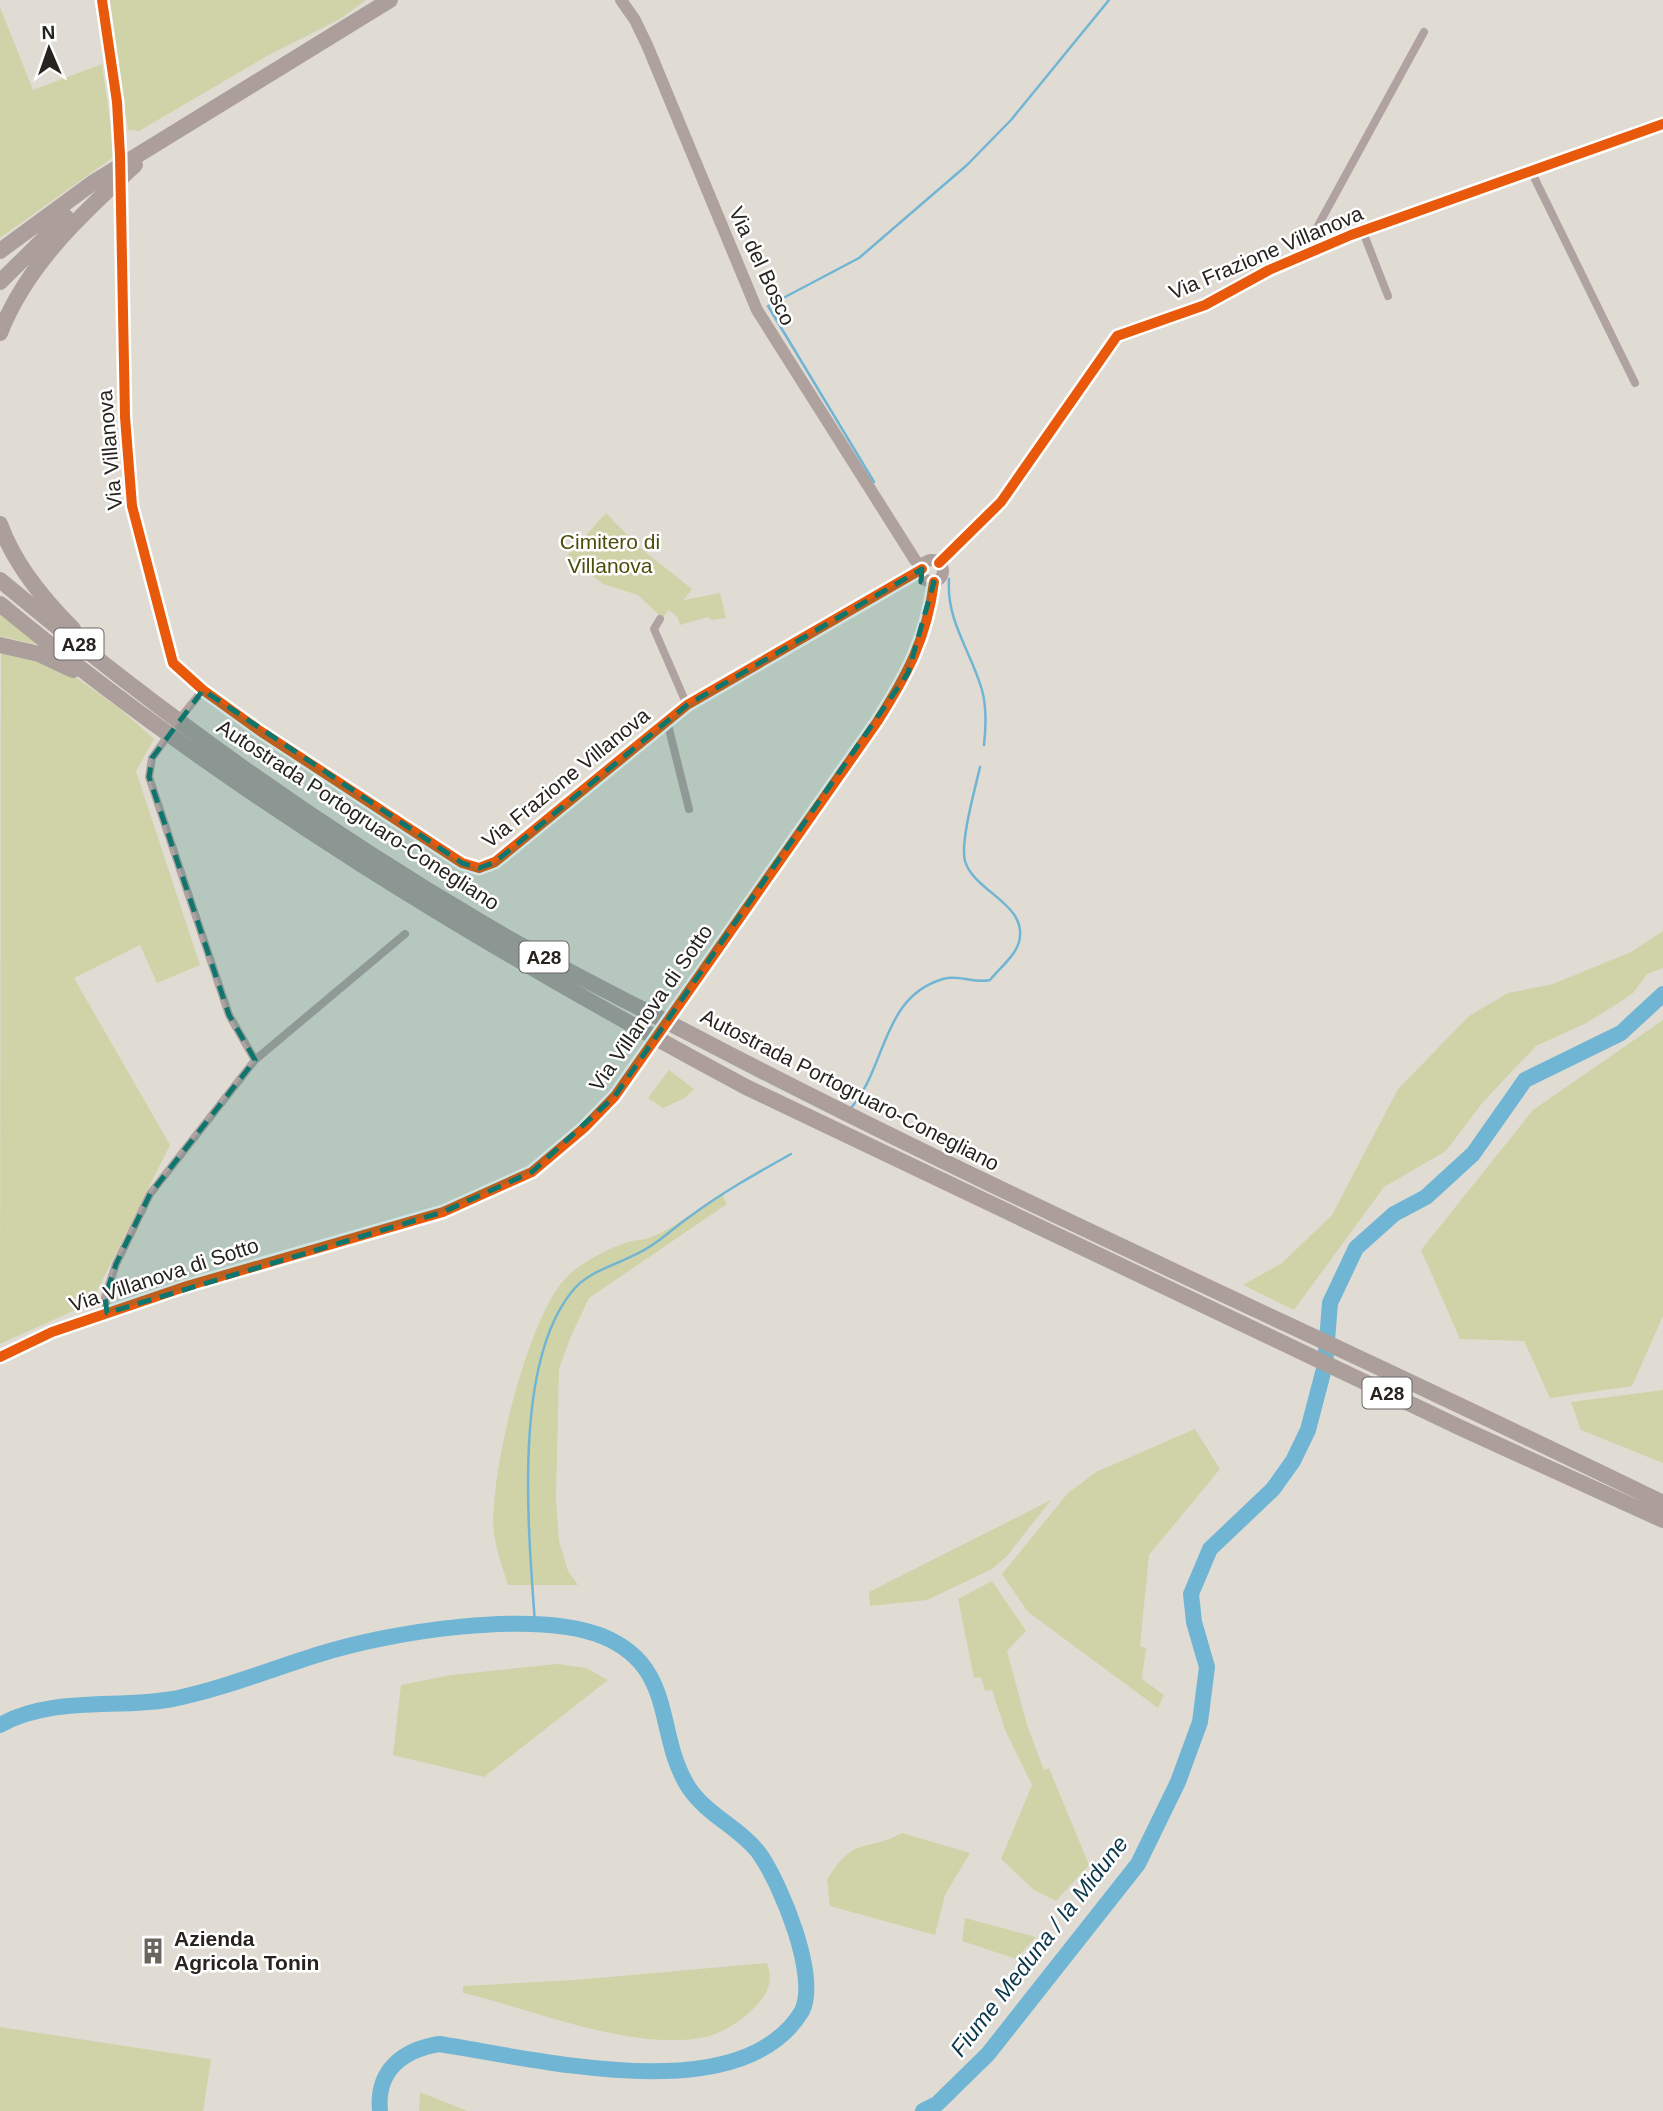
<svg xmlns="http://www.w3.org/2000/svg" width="1663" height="2111" viewBox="0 0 1663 2111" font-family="Arial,sans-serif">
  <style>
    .green { fill: #d0d3a8 }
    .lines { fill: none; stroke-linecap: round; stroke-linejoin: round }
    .stream { stroke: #71b5d4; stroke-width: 2.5 }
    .river { stroke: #71b5d4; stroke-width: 16 }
    .street { stroke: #b0a2a1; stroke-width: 8 }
    .secondary { stroke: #afa19e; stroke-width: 12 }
    .highway { stroke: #ac9e9b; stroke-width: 16 }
    .cycleway-casing { stroke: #fff; stroke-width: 15 }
    .cycleway { stroke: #e8590c; stroke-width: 10 }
    .marked { fill: #0f766e; fill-opacity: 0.2; stroke: #0f766e; stroke-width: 5; stroke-dasharray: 14 9; stroke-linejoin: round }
    .labels { text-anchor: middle; stroke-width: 5; stroke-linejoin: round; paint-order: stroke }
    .shield { fill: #fff; stroke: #686662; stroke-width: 2 }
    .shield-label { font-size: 19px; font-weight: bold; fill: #27241f }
    .street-label { font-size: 21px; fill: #27241f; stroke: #fff }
    .park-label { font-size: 21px; fill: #494f0a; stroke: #fff }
    .poi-label { font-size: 21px; font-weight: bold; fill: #27241f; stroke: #fff; text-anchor: start }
    .water-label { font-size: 23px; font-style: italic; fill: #0c384c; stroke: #fff }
  </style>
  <rect width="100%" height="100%" fill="#e0dcd3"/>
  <path class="green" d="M 110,0 L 366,0 L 340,19 L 267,56 L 139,131 L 128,130 Z
    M 0,7 L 33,90 L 102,64 L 115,156 L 0,238 Z
    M 606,513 L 639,547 L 692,589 L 684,600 L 720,593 L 726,618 L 711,620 L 708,617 L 680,625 L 678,618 L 669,610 L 662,618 L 638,595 L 603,584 L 572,560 L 570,562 L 565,558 Z
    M 0,612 L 38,645 L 0,636 Z
    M 1,648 L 74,676 L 119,708 L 154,739 L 136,771 L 200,965 L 157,983 L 140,945 L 74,978 L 170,1145 L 91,1303 L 0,1344 Z
    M 1663,931 L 1663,968 L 1647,974 L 1633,993 L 1617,1004 L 1586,1023 L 1536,1046 L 1483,1102 L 1446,1151 L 1384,1187 L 1294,1310 L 1243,1285 L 1282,1263 L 1332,1215 L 1398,1089 L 1469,1016 L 1508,993 L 1553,984 L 1631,952 Z
    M 1663,1020 L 1663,1316 L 1632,1386 L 1550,1398 L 1524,1341 L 1460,1339 L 1421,1250 L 1533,1110 Z
    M 669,1070 L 694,1089 L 685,1098 L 663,1108 L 648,1098 Z
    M 722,1194 L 727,1204 L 589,1298 L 571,1336 L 559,1369 L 556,1499 L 559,1541 L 568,1571 L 578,1585 L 508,1585 C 503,1568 496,1551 494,1533 C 488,1478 527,1321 564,1280 C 579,1263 607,1249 628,1242 C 635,1240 643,1240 649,1238 C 674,1229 699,1208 722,1194 Z
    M 1663,1390 L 1663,1463 L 1581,1430 L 1571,1402 Z
    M 1195,1429 L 1220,1469 L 1149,1555 L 1140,1646 L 1146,1648 L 1142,1679 L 1164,1695 L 1158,1708 L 1028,1612 L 1002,1574 L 1067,1494 L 1096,1472 Z
    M 1051,1500 L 1007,1556 L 992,1569 L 927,1600 L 870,1606 L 869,1592 Z
    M 992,1581 L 1026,1631 L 1007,1651 L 1027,1725 L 1044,1770 L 1049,1768 L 1089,1865 L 1056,1901 L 1034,1890 L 1001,1859 L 1032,1785 L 1006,1732 L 992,1690 L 985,1691 L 981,1677 L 974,1678 L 958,1599 Z
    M 557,1664 L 586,1668 L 608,1680 L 484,1777 L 393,1755 L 401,1685 L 451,1675 Z
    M 902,1833 L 970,1853 L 945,1895 L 935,1935 L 830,1906 L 827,1880 C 855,1834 866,1853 902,1833 Z
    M 965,1918 L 1036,1937 L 1016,1959 L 962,1941 Z
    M 767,1963 C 774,1982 767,1996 752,2010 C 741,2021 722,2033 706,2037 C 632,2052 536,2010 463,1993 L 463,1986 L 575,1980 Z
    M 0,2027 L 211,2059 L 203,2111 L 0,2111 Z
    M 420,2092 L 467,2111 L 419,2111 Z"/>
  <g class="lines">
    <path class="stream" d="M 874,482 L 768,306 L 859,258 L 967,165 L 1011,120 L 1109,0
      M 949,579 C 946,621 971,651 982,690 C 987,708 986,727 984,745
      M 850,1109 C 887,1068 881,997 943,979 C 960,974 973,984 990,980 C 999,969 1015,956 1019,942 C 1029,904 974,892 965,861 C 960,842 975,789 980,767
      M 535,1624 C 529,1535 511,1360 575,1288 C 593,1268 627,1262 649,1247 C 664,1238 677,1225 692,1215 C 723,1192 757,1173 791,1154"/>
    <path class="river" d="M 0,1725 C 51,1696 116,1709 173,1699 C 223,1689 271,1669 320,1654 C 389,1632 534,1609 602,1636 C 678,1667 654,1734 689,1788 C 707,1815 740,1828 759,1853 C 781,1884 819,1976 802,2011 C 742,2111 543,2060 439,2044 C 402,2050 376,2071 380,2111
      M 923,2111 L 937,2104 L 988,2054 L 1138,1864 L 1178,1782 L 1200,1722 L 1207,1667 L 1194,1622 L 1191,1594 L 1210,1549 L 1273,1489 L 1293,1461 L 1308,1430 L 1325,1365 L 1330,1303 L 1356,1248 L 1394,1214 L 1426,1197 L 1473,1154 L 1525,1080 L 1621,1033 L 1663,994"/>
    <path class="street" d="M 102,0 L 117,102 L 120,155
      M 1531,171 L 1635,383
      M 121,188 L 125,417 L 132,506 L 173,663 L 203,690 L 260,731 L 462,863 L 479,868 L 495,862 L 687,705 L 922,569
      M 1363,232 L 1388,296
      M 1302,255 L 1424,32
      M 660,619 L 654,629 L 687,705
      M 667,721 L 689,809
      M 176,723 L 203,690
      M 169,734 L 152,758 L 149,777 L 229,1015 L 255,1060
      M 107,1313 L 105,1297 L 116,1264 L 150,1194 L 255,1060 L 405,934"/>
    <path class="secondary" d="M 621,0 L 635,20 L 647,45 L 757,310 L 915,560 L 923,567
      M921 571a11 11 0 1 1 22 0a11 11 0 1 1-22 0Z
      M 939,563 L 1001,502 L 1117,336 L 1205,305 L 1269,270 L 1351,235 L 1663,124
      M 0,1357 L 52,1332 L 187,1286 L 443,1212 L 532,1172 L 584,1128 L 615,1096 L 877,722 C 907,675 927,638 934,582"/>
    <path class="highway" d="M 0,251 L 94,182 L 390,0
      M 0,282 L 66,217
      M 0,333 C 27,264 82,214 135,165
      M 0,524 C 14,564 43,599 73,629
      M 0,580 C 152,707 313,824 484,924 C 555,966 631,1003 704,1041 C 1019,1205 1344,1347 1663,1503
      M 0,604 C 228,793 485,947 746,1087 L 1461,1428 L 1663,1520
      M 0,645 L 39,654 L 73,670"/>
    <g class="cycleway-casing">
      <path id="cycleway" d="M 102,0 L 117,102 L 120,155 L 125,417 L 132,506 L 173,663 L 203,690 L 260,731 L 462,863 L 479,868 L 495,862 L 687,705 L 922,569
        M 939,563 L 1001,502 L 1117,336 L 1205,305 L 1269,270 L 1351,235 L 1663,124
        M 0,1357 L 52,1332 L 187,1286 L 443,1212 L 532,1172 L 584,1128 L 615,1096 L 877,722 C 907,675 927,638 934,582"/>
    </g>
    <use href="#cycleway" class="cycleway"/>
  </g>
  <path class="marked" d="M 922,569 L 921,582 L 934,582 L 908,673 L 615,1096 L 532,1172 L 443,1212 L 107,1313 L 105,1297 L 116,1264 L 150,1194 L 255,1060 L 229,1015 L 149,777 L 152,758 L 203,690 L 462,863 L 479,868 L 495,862 L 687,705 Z"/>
  <defs>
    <g id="building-bare" transform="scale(2.1)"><path d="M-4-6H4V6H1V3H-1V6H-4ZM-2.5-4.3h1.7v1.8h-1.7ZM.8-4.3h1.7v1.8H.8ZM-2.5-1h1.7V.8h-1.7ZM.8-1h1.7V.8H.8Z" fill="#68645e" stroke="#fff" stroke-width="2.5" paint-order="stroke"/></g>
  </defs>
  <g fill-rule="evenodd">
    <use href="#building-bare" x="153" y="1951"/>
  </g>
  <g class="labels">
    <g class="shield">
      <rect x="54.5" y="628.5" width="49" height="31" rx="5"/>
      <rect x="519.5" y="941.5" width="49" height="31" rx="5"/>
      <rect x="1362.5" y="1377.5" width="49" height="31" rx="5"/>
    </g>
    <g class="shield-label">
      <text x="79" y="651">A28</text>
      <text x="544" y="964">A28</text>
      <text x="1387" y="1400">A28</text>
    </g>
    <g class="street-label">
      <text transform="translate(1266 253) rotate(-23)" y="7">Via Frazione Villanova</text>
      <text transform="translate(762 266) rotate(65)" y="7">Via del Bosco</text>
      <text transform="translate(110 450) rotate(-95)" y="7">Via Villanova</text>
      <text transform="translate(566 778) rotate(-39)" y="7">Via Frazione Villanova</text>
      <text transform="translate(358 815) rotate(33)" y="7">Autostrada Portogruaro-Conegliano</text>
      <text transform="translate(651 1008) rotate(-55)" y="7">Via Villanova di Sotto</text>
      <text transform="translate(850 1090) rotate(27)" y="7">Autostrada Portogruaro-Conegliano</text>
      <text transform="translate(164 1275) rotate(-18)" y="7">Via Villanova di Sotto</text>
    </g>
    <g class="park-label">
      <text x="610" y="549">Cimitero di<tspan x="610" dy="24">Villanova</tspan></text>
    </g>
    <g class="poi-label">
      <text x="174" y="1946">Azienda<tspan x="174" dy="24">Agricola Tonin</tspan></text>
    </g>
    <g class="water-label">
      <text transform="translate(1039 1946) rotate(-52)" y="8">Fiume Meduna / la Midune</text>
    </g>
  </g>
  <g transform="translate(49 49) rotate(358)" stroke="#ffffff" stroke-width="5" paint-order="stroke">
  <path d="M0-5L12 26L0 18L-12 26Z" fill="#27241f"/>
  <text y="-10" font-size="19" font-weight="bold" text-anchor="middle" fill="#27241f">N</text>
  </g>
</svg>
